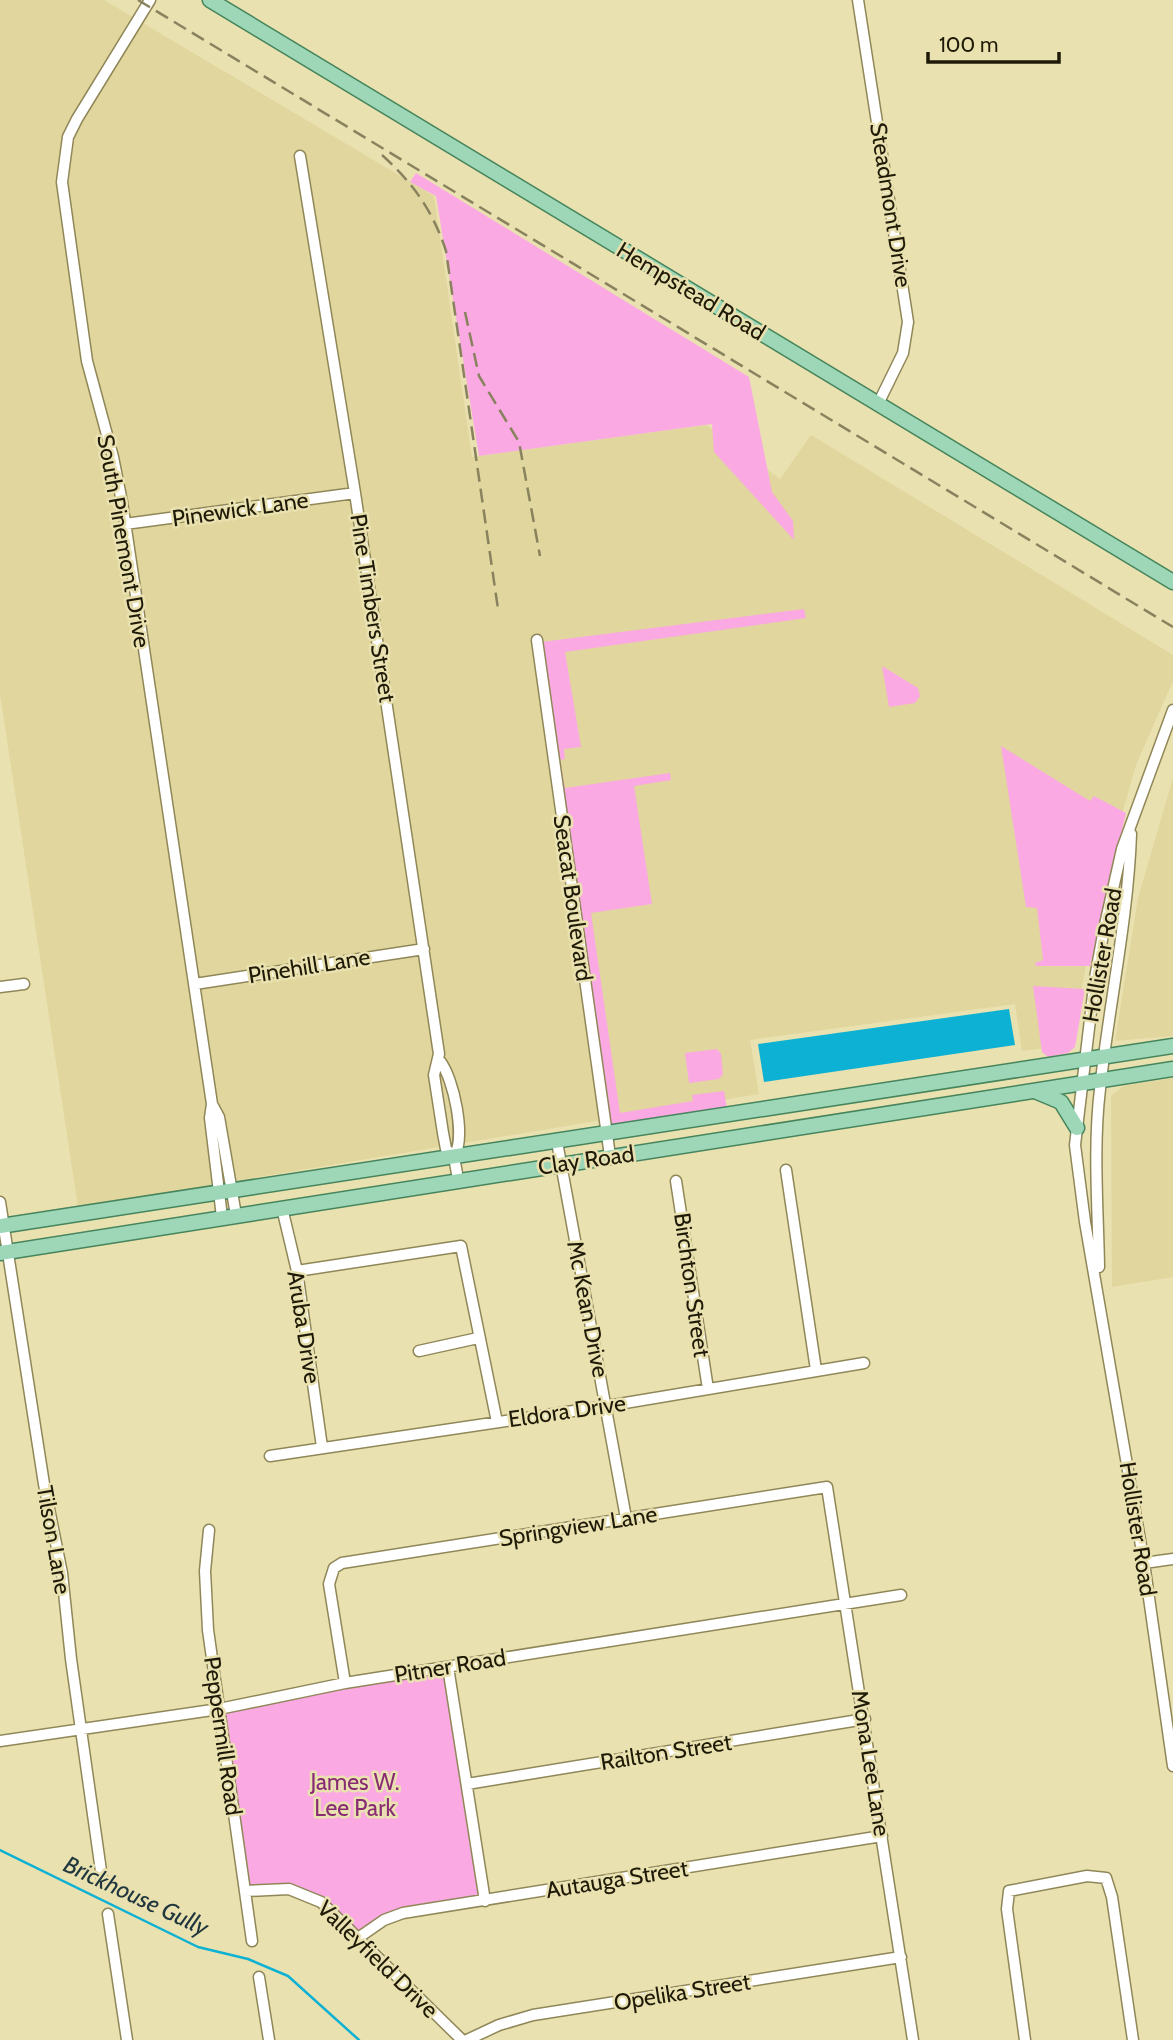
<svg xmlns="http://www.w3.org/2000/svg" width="1173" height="2040" viewBox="0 0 1173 2040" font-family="Cabin,sans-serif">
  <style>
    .built { fill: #e1d69d }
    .green { fill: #fba9e3 }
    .water { fill: #0db1d3 }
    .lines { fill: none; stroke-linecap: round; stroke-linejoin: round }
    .stream { stroke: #0db1d3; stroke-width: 2.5 }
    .minor-casing { stroke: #908759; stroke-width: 13 }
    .major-casing { stroke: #46845c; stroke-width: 17 }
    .minor { stroke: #fff; stroke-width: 10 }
    .major { stroke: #9dd7b8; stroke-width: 14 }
    .rail { stroke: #89825f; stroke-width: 2.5; stroke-dasharray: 14 7; stroke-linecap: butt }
    .labels { text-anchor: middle; stroke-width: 5; stroke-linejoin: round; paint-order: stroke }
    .street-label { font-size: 23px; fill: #1e1a07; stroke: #eae1b0 }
    .park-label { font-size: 23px; fill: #892a74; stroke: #eae1b0 }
    .water-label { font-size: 24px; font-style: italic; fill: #20373d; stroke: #eae1b0 }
  </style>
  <rect width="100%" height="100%" fill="#eae1b0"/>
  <path class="built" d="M 0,0 L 104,0 L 434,196 L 472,457 L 706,425 L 780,479 L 811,435 L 1173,655 L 1173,681 L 1136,765 L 1100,892 L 1071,1045 L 1022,1051 L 1015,1004 L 750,1040 L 759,1094 L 78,1207 L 0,694 Z
    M 1173,778 L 1173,1036 L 1115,1041 L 1138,898 Z
    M 1173,1078 L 1173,1277 L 1112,1287 L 1111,1096 L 1123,1086 Z"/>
  <path class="green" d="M 416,173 L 749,377 L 772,492 L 793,521 L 794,540 L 714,452 L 712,424 L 479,456 L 436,196 L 410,182 Z
    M 804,609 L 806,618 L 565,652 L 581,747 L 564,749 L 565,759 L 560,760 L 565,788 L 670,773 L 671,780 L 634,786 L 652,904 L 591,913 L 620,1113 L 693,1101 L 692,1095 L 724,1091 L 727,1109 L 610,1127 L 541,642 Z
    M 882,666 L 918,688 L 920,696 L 915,703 L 889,707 Z
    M 1001,746 L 1090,801 L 1094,796 L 1126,813 L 1090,966 L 1036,966 L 1035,963 L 1043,960 L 1037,908 L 1026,907 Z
    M 1033,986 L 1085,989 L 1075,1047 L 1068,1053 L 1048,1057 L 1042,1052 Z
    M 717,1049 L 721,1054 L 723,1074 L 719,1079 L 689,1083 L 685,1053 Z
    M 448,1667 L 485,1901 L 403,1913 L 358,1938 L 310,1895 L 246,1891 L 219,1709 Z"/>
  <path class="water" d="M 1009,1009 L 1015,1045 L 764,1082 L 758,1044 Z"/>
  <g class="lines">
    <path class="stream" d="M 0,1850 L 198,1947 L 248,1959 L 288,1976 L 359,2040"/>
    <g class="minor-casing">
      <path id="minor" d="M 150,0 L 77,119 L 68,137 L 62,182 L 87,361 L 113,457 L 122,502 L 212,1104 L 219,1117 L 236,1215
        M 858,0 L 908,322 L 903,353 L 878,404
        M 300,156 L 355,493 L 439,1054 L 434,1075 L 443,1133 L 446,1149 L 454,1157 L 458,1179
        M 125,524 L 355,493
        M 537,640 L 610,1156
        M 1173,710 L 1122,849 L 1104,929 L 1095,978 L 1075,1145 L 1085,1222 L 1144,1563 L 1173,1766
        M 195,984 L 424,949
        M 0,987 L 24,984
        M 440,1061 C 454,1079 466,1137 454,1157
        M 212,1104 L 210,1118 L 222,1217
        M 557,1142 L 626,1518
        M 786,1170 L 816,1370
        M 676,1181 L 708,1389
        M 0,1202 L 44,1484 L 62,1573 L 71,1659 L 102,1878
        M 282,1208 L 297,1271 L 322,1447
        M 1099,1267 C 1098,1208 1093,1148 1100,1089 C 1109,1004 1128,920 1131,834
        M 297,1271 L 461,1246 L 497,1422
        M 419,1351 L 478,1338
        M 270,1456 L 607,1406 L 864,1363
        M 209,1530 L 205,1571 L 208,1630 L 252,1941
        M 1144,1563 L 1173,1559
        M 448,1667 L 485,1901
        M 345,1683 L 329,1584 L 334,1568 L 342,1563 L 827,1487 L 913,2040
        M 0,1741 L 219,1709 L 345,1683 L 901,1595
        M 467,1784 L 865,1719
        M 246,1891 L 289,1889 L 321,1902 L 462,2040
        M 108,1914 L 127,2040
        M 358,1938 L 384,1920 L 403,1913 L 882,1836
        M 259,1977 L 269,2040
        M 467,2040 L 499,2025 L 533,2015 L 901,1957
        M 1025,2040 L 1007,1909 L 1009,1891 L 1087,1876 L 1106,1878 L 1112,1897 L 1133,2040"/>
    </g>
    <g class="major-casing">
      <path id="major" d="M 210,0 L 1173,582
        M 1037,1092 L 1061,1102 L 1077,1128
        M 0,1226 L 1173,1046
        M 0,1253 L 1173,1069"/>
    </g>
    <use href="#minor" class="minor"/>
    <use href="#major" class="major"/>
    <path class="rail" d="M 138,0 L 1173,627
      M 382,155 C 413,183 433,211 446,251 L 498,609
      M 465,312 L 479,376 L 519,442 L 540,556"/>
  </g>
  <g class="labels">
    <g class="street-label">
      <text transform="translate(891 205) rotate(81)" y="8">Steadmont Drive</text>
      <text transform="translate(691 291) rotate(31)" y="8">Hempstead Road</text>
      <text transform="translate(240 509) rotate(-8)" y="8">Pinewick Lane</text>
      <text transform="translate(124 541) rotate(80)" y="8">South Pinemont Drive</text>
      <text transform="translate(373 608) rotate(81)" y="8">Pine Timbers Street</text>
      <text transform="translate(573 898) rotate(82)" y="8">Seacat Boulevard</text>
      <text transform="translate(1102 955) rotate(-80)" y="8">Hollister Road</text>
      <text transform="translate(309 966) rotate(-9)" y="8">Pinehill Lane</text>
      <text transform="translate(586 1160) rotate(-8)" y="8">Clay Road</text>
      <text transform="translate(692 1285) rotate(82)" y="8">Birchton Street</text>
      <text transform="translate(588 1309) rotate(79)" y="8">Mc Kean Drive</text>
      <text transform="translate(304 1327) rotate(81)" y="8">Aruba Drive</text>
      <text transform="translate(567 1411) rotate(-8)" y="8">Eldora Drive</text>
      <text transform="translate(578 1526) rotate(-9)" y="8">Springview Lane</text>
      <text transform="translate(1138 1529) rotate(81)" y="8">Hollister Road</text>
      <text transform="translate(54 1540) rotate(80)" y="8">Tilson Lane</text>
      <text transform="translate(450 1666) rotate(-9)" y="8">Pitner Road</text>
      <text transform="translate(223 1736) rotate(82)" y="8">Peppermill Road</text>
      <text transform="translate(666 1752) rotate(-9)" y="8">Railton Street</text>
      <text transform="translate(871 1763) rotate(81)" y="8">Mona Lee Lane</text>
      <text transform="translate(617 1879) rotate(-9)" y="8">Autauga Street</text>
      <text transform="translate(378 1959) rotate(44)" y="8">Valleyfield Drive</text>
      <text transform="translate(682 1992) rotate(-9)" y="8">Opelika Street</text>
    </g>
    <g class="park-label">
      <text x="355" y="1790">James W.<tspan x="355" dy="26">Lee Park</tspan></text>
    </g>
    <g class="water-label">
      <text transform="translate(136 1896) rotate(25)" y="8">Brickhouse Gully</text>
    </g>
  </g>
  <path d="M928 52v10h131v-10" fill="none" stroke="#1e1a07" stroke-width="3.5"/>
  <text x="939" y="52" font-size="21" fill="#1e1a07" stroke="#eae1b0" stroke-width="5" paint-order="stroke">100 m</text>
</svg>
